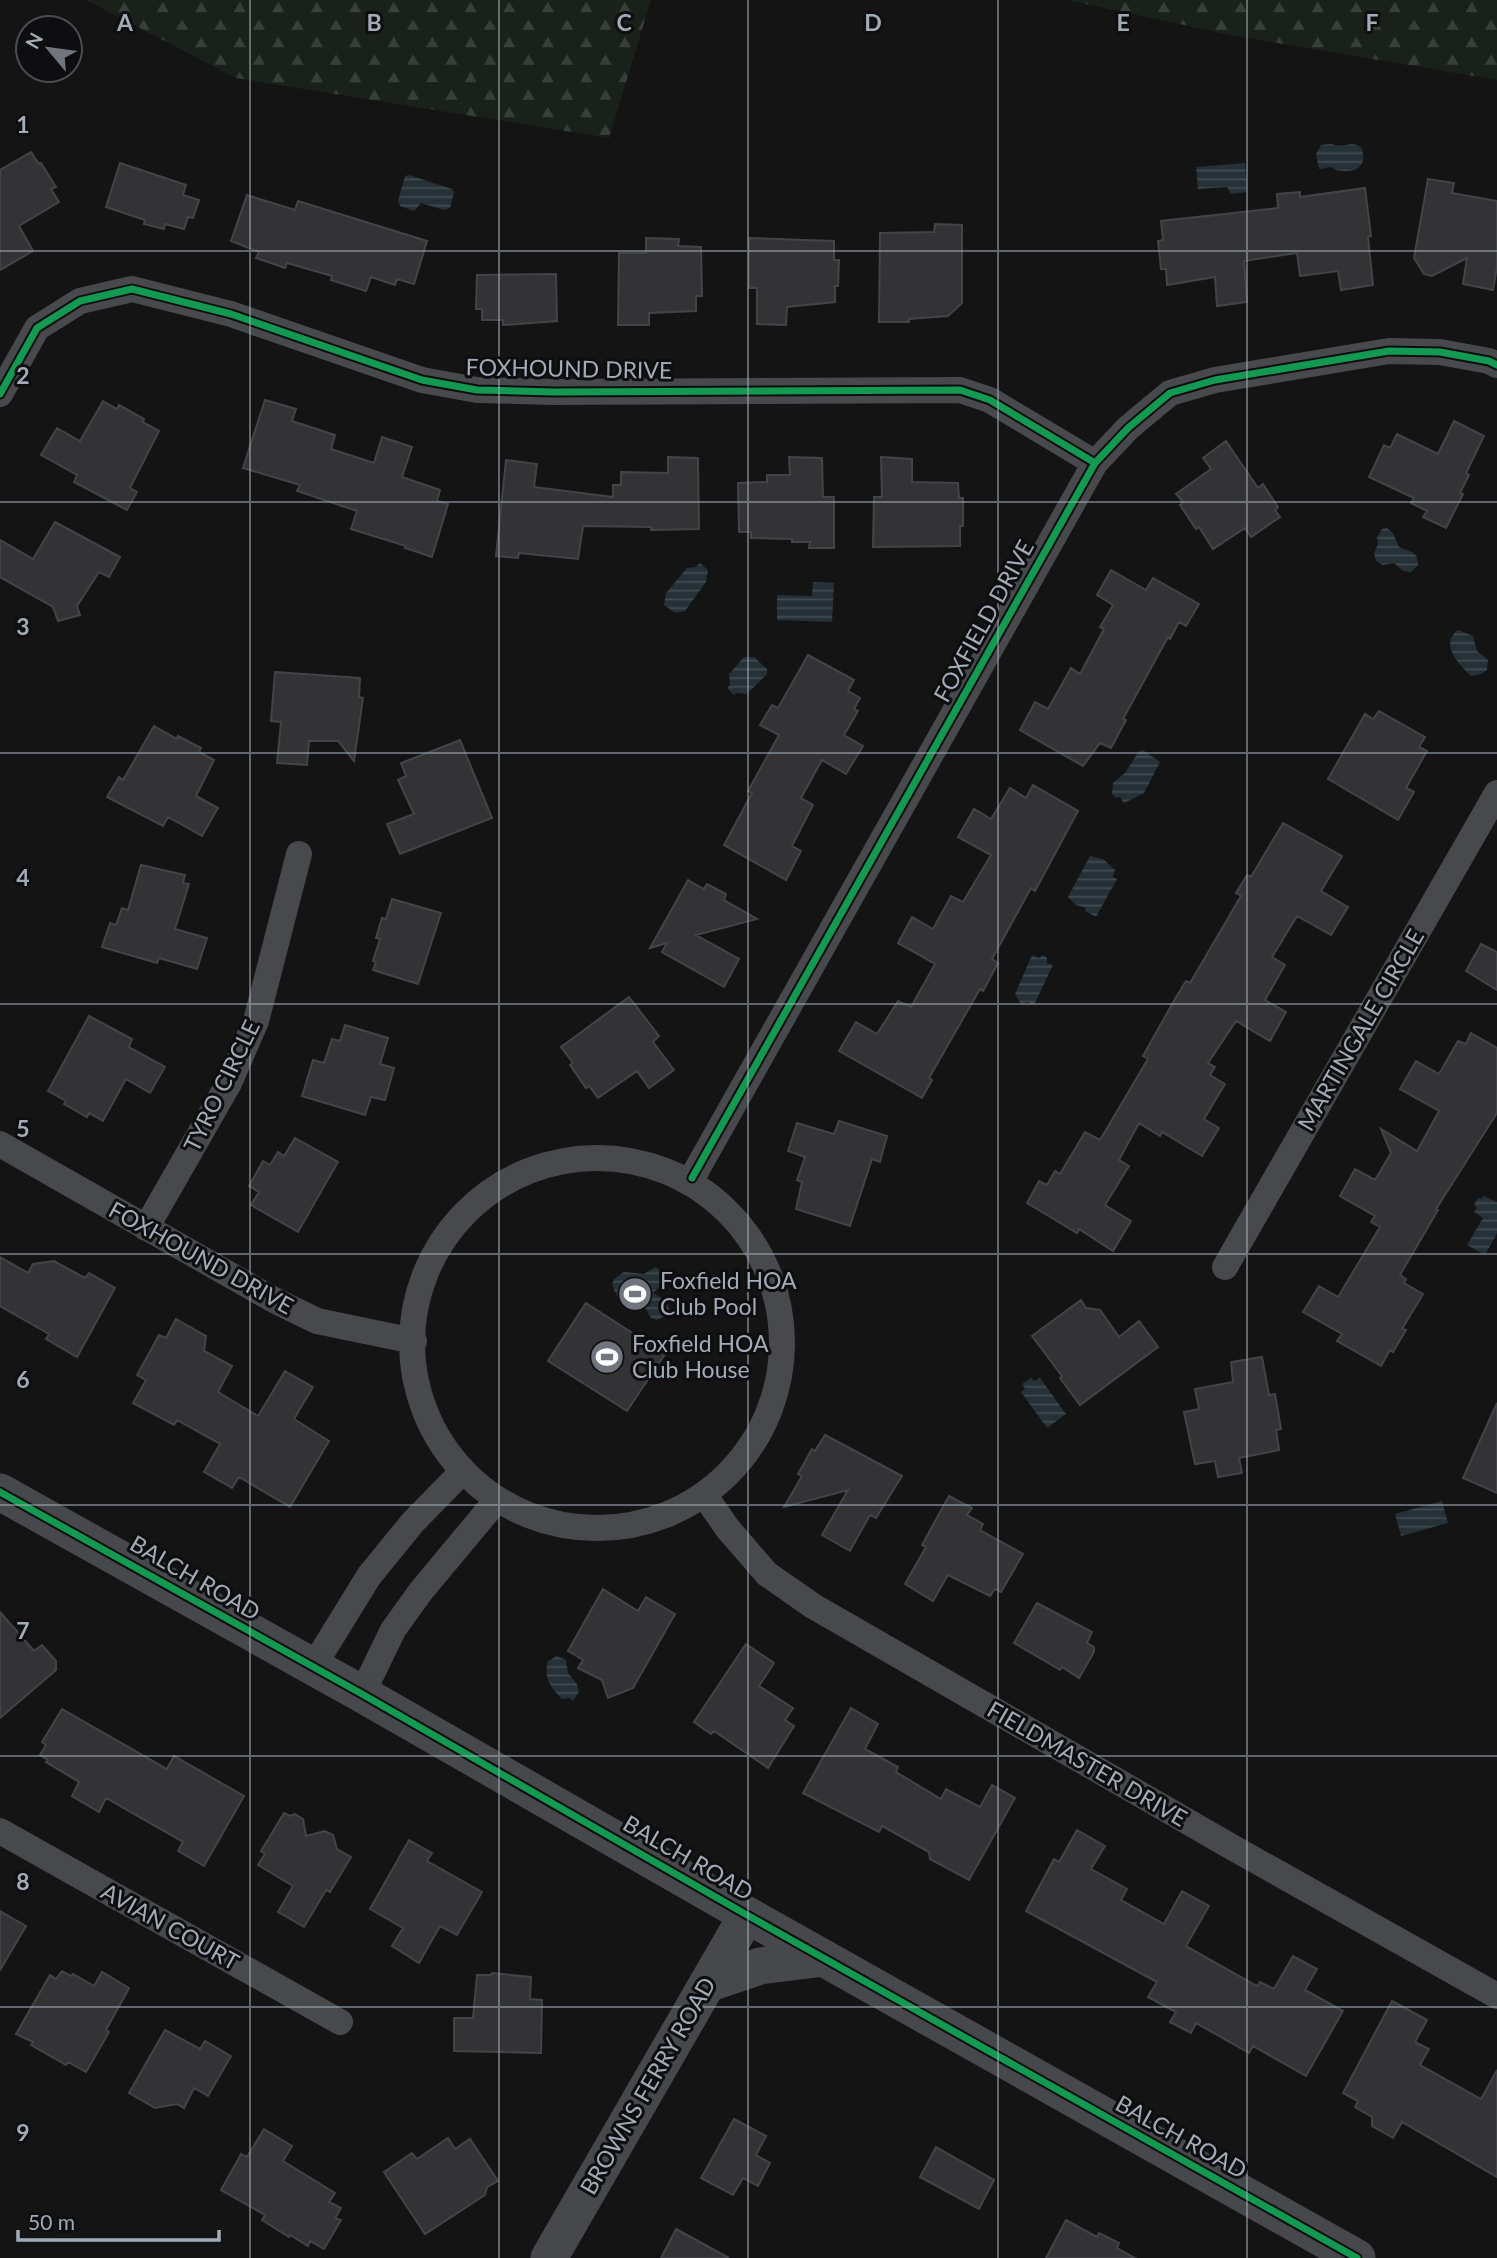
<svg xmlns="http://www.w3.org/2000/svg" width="1497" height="2258" viewBox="0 0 1497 2258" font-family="Lato,sans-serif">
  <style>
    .forest { fill: url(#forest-firs) }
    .water { fill: url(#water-rules) }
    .building { fill: #333335; stroke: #424448; stroke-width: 2 }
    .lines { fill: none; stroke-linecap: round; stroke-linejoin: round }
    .street { stroke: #48494d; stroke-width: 26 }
    .secondary { stroke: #46484c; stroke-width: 37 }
    .cycleway-casing { stroke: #0e0e10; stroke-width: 11 }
    .cycleway { stroke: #139951; stroke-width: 7 }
    .grid { fill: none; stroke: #a3abb7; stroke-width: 2; stroke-opacity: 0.55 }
    .labels { text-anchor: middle; stroke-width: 6; stroke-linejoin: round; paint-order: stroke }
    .street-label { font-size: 23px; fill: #a3abb7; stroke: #0e0e10 }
    .poi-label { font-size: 23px; fill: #a3abb7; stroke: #0e0e10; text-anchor: start }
    .grid-label { font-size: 23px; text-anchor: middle; font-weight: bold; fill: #a3abb7; stroke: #0e0e10; stroke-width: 6; stroke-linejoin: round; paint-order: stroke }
  </style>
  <defs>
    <pattern id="forest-firs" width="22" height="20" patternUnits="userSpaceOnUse" patternTransform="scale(1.75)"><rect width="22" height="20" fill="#1a211a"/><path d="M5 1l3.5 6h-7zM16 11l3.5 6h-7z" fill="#383f39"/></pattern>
    <pattern id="water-rules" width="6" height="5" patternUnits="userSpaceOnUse" patternTransform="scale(1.75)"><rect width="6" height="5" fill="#263037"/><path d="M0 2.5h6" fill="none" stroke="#424b52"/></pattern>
  </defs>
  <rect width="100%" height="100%" fill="#141414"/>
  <path class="forest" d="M 86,0 L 651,0 L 609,138 L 236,78 Z
    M 1067,0 L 1497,0 L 1497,80 L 1236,36 Z"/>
  <path class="water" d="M 1331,144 C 1345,149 1349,140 1361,147 C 1369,167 1355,174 1336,170 C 1334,169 1333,167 1331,167 C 1327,167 1323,169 1319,169 L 1316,154 L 1321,145 Z
    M 1245,163 L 1247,192 L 1231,194 L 1227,187 L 1198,189 L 1196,167 Z
    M 409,175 L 452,189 L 454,192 L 450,208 L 444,210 L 421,203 L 414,211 L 400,206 L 398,201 L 405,176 Z
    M 1387,528 L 1393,533 L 1399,547 C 1409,552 1418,550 1418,565 L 1411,572 L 1403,571 L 1394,563 L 1383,565 L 1376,561 L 1374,553 L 1378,544 L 1377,537 L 1382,529 Z
    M 700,563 L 708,570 L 706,582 L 685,611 L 675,613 L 664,605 L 666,593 L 687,568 L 696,567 Z
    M 813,582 L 834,583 L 832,622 L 777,620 L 777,595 L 812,596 Z
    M 1458,630 L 1473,636 L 1477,651 L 1488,660 L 1487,670 L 1481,674 L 1471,676 C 1459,665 1439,644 1458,630 Z
    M 744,657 L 754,657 L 767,669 L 767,674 L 747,694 L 736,693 L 734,695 L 727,688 L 730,685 L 729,674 Z
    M 1143,750 L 1160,762 L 1144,793 L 1124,803 L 1120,797 L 1116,798 L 1112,794 L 1113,783 L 1125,773 L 1139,751 Z
    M 1090,856 L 1103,859 L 1115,870 L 1113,877 L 1117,879 L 1096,917 L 1085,911 L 1086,908 L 1076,905 L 1068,897 Z
    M 1032,955 L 1039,958 L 1043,955 L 1047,958 L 1047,963 L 1053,965 L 1034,1005 L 1027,1002 L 1021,1004 L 1015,994 Z
    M 1483,1196 L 1497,1202 L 1497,1233 L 1485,1255 L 1467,1245 L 1483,1218 L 1474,1212 L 1477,1208 L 1474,1205 L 1478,1198 L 1481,1199 Z
    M 655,1267 L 665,1273 L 666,1280 L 653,1293 L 667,1301 L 669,1309 L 667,1315 L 657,1320 L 651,1318 L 644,1306 L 639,1303 L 622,1300 L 617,1296 L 612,1285 L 614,1279 L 624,1272 L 644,1274 Z
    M 1031,1378 L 1034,1381 L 1040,1378 L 1066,1414 L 1047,1428 L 1021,1392 L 1025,1389 L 1022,1384 Z
    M 1442,1501 L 1448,1523 L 1401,1536 L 1395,1514 Z
    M 557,1656 L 566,1660 L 568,1673 L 577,1684 L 579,1692 L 573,1701 L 569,1698 L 562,1699 C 551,1688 543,1677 548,1661 Z"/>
  <path class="building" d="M 31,152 L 39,164 L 41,163 L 56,187 L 51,189 L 59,202 L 19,226 L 33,251 L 0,270 L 0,170 Z
    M 120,163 L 186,185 L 183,195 L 199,200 L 193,218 L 188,217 L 184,229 L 165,224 L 164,229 L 144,224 L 145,220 L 106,207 Z
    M 1428,179 L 1454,183 L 1452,193 L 1497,201 L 1497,267 L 1493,290 L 1463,284 L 1467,258 L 1432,276 L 1424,274 L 1414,258 Z
    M 1365,188 L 1371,236 L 1368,237 L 1373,285 L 1341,290 L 1338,271 L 1300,276 L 1297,253 L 1244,261 L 1247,302 L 1217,306 L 1215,277 L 1167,285 L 1166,269 L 1161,269 L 1158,241 L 1163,240 L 1161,221 L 1278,208 L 1277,194 L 1300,192 L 1300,197 Z
    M 247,195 L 295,210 L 298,201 L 427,241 L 414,284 L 397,279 L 395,285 L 371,277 L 366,291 L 331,280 L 332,276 L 287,263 L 285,268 L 256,258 L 259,252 L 231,241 Z
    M 935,224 L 962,225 L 962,303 L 948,316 L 909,319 L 909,322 L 879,322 L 880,233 L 934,232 Z
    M 646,238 L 679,239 L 678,246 L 701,247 L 702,296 L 696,296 L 696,311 L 649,313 L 649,325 L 618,325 L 619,253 L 646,253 Z
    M 749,238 L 834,241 L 834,260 L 839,260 L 838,286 L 835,286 L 835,302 L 787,307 L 786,325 L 757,324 L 757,288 L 749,288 Z
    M 556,274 L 557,321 L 503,325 L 503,320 L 482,320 L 482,309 L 476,309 L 477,275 Z
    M 265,400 L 296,409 L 292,421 L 335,435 L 331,449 L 374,463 L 382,437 L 412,447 L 402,477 L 440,490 L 437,501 L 448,504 L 432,557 L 405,548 L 406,546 L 351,529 L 357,511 L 297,491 L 300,485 L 243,468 Z
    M 103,401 L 117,409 L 119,405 L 144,419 L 143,422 L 159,431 L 130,488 L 137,492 L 127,510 L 74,482 L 77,475 L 41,455 L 57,428 L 80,441 Z
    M 1454,421 L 1484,436 L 1466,473 L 1469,475 L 1460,493 L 1463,494 L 1446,528 L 1423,517 L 1427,511 L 1411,503 L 1414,498 L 1369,477 L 1384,445 L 1390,448 L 1397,434 L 1438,454 Z
    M 1226,441 L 1258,488 L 1263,484 L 1278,507 L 1275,510 L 1280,517 L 1251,537 L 1245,528 L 1213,549 L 1199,527 L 1196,529 L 1180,505 L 1183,502 L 1176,494 L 1211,469 L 1203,458 Z
    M 668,457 L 698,458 L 699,529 L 651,530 L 651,527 L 583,526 L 578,559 L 519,553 L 518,558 L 496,556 L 506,460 L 537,464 L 534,487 L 613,497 L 613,485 L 621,485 L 621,472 L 668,473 Z
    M 789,457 L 822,458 L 823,497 L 834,497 L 834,548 L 809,548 L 810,542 L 792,542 L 792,539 L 751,538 L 751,532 L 739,532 L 738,483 L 767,482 L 767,475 L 790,475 Z
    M 881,457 L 912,459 L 912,482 L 958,483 L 959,498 L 963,498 L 963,526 L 960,526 L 960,546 L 873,547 L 874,497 L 882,497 Z
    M 55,522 L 120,557 L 109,577 L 99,572 L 77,606 L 80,615 L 58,621 L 53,607 L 0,577 L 0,540 L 33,559 Z
    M 1111,570 L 1146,590 L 1153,578 L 1199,604 L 1186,626 L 1179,622 L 1170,639 L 1168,637 L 1123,719 L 1126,720 L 1111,748 L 1100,743 L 1083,766 L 1020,730 L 1035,702 L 1048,709 L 1071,668 L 1080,674 L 1104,629 L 1100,627 L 1113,605 L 1097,595 Z
    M 808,655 L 854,680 L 848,691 L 860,698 L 854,709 L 858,711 L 844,735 L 863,746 L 846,774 L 822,760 L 801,798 L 813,805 L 792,846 L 801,851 L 786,880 L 724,845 L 752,793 L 748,791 L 779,735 L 760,725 L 772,705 L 778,708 Z
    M 275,672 L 360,678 L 359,697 L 363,698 L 354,761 L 338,741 L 309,741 L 307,765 L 277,763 L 281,722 L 271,721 Z
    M 1379,711 L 1425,737 L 1419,747 L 1427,751 L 1406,788 L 1414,792 L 1398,820 L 1328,779 L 1365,714 L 1373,719 Z
    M 154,726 L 177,739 L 178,736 L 201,748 L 199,752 L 214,760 L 196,796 L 218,808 L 202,836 L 168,817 L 163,826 L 107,797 L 119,777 L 123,780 Z
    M 460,740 L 492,818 L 400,854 L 387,824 L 414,814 L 398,780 L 406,776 L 401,763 Z
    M 1033,785 L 1078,811 L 1035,891 L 1031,888 L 992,959 L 998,963 L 983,991 L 980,989 L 929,1078 L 932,1080 L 922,1098 L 839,1051 L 856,1022 L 877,1034 L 898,1001 L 911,1007 L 935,964 L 898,943 L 912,917 L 933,929 L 951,896 L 963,902 L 991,855 L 958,837 L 974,809 L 991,819 L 1010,788 L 1026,798 Z
    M 1283,823 L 1342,856 L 1321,891 L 1348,907 L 1331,935 L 1297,916 L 1272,957 L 1285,965 L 1265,1000 L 1286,1012 L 1270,1041 L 1236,1021 L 1208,1063 L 1215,1067 L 1210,1075 L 1225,1084 L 1204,1119 L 1219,1128 L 1202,1156 L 1162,1132 L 1160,1136 L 1139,1123 L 1119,1160 L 1129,1166 L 1105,1205 L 1131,1221 L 1113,1251 L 1079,1229 L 1077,1233 L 1027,1203 L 1039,1181 L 1047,1185 L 1055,1171 L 1060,1174 L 1085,1132 L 1100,1140 L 1148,1059 L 1143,1056 L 1175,999 L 1186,981 L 1190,983 L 1241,896 L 1236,893 L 1247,875 L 1251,877 Z
    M 141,865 L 185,875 L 183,883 L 189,884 L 175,929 L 207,938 L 197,969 L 159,958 L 157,963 L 102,947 L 110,923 L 116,925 L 122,908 L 128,910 Z
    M 688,880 L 704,889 L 707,884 L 726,894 L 724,900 L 757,919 L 696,935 L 739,959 L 724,987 L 662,952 L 667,943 L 650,948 Z
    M 392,899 L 441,913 L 418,984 L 373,970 L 376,962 L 373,961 L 380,939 L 376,938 L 382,918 L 386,919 Z
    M 1481,944 L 1497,952 L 1497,990 L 1466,971 Z
    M 629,997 L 659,1036 L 653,1042 L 674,1070 L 649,1088 L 637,1071 L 598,1098 L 589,1086 L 586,1088 L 570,1065 L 573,1063 L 561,1047 Z
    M 89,1016 L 132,1039 L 129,1047 L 165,1067 L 150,1093 L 126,1079 L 103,1121 L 89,1113 L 87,1117 L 64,1104 L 66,1101 L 48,1091 Z
    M 345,1025 L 388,1038 L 380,1064 L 394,1068 L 385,1100 L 371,1097 L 365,1115 L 302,1096 L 313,1060 L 324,1063 L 332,1039 L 340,1041 Z
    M 1471,1033 L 1497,1048 L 1497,1113 L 1436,1209 L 1438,1210 L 1400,1275 L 1406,1279 L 1404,1283 L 1423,1294 L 1402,1329 L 1406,1330 L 1393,1352 L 1390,1350 L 1381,1366 L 1337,1341 L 1342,1334 L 1303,1312 L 1319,1286 L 1338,1297 L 1380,1227 L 1371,1222 L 1375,1216 L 1340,1196 L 1355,1169 L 1375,1180 L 1391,1153 L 1381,1129 L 1417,1151 L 1439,1111 L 1400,1089 L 1416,1061 L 1439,1074 L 1458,1041 L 1466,1044 Z
    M 839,1121 L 887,1136 L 880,1162 L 872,1159 L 850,1226 L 796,1209 L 802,1182 L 797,1180 L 805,1157 L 788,1151 L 797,1123 L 834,1134 Z
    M 295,1138 L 338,1162 L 298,1232 L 251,1205 L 259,1192 L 249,1186 L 263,1161 L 270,1165 L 278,1152 L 284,1156 Z
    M 0,1257 L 28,1273 L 33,1264 L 54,1261 L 85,1278 L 89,1273 L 115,1288 L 77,1357 L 46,1339 L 49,1334 L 0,1306 Z
    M 1081,1300 L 1086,1308 L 1100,1310 L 1119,1337 L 1139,1321 L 1158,1347 L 1080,1405 L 1060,1378 L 1062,1376 L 1032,1336 Z
    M 586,1303 L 665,1354 L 627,1411 L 548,1361 Z
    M 176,1319 L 206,1336 L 204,1351 L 232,1366 L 218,1392 L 258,1416 L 285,1371 L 313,1387 L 294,1419 L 329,1441 L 290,1507 L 239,1477 L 232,1488 L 204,1472 L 220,1444 L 177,1420 L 174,1425 L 133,1403 L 146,1380 L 137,1375 L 159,1335 L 166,1338 Z
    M 1262,1357 L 1269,1395 L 1275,1394 L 1281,1429 L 1276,1430 L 1279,1450 L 1239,1458 L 1242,1473 L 1218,1477 L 1215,1461 L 1195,1464 L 1184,1412 L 1199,1409 L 1195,1389 L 1233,1382 L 1231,1362 Z
    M 1497,1403 L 1497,1493 L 1463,1478 Z
    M 825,1435 L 902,1476 L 876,1518 L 870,1515 L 850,1551 L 822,1535 L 848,1490 L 784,1507 L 802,1476 L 798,1474 L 812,1449 L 815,1451 Z
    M 949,1496 L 972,1508 L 967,1515 L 983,1524 L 980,1530 L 1023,1554 L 1001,1592 L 995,1589 L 990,1596 L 948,1575 L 933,1601 L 905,1584 L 926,1547 L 922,1545 Z
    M 603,1589 L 638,1611 L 646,1597 L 675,1614 L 633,1688 L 608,1698 L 602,1680 L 578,1668 L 583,1660 L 568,1651 Z
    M 1037,1603 L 1092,1632 L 1087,1643 L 1094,1647 L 1094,1652 L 1079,1678 L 1062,1667 L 1060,1670 L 1014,1643 Z
    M 0,1612 L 34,1651 L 42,1645 L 56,1661 L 56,1670 L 0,1718 Z
    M 746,1644 L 774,1663 L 759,1686 L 793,1708 L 785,1720 L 794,1726 L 768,1768 L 714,1731 L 711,1734 L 694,1722 Z
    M 851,1708 L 878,1724 L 865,1749 L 898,1767 L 896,1772 L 941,1799 L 946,1789 L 980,1807 L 992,1785 L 1015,1798 L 969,1880 L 930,1859 L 929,1852 L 882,1826 L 879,1832 L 803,1793 Z
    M 62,1709 L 167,1769 L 174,1756 L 244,1796 L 204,1866 L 178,1851 L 183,1842 L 106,1798 L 99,1812 L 72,1796 L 79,1782 L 46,1762 L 48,1760 L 40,1755 L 46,1745 L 42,1742 Z
    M 284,1813 L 290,1816 L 295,1814 L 303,1819 L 306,1836 L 325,1831 L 333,1835 L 337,1849 L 351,1857 L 330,1892 L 326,1890 L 304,1927 L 278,1912 L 293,1886 L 258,1865 L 265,1854 L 261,1851 Z
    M 1077,1830 L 1105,1846 L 1091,1869 L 1127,1889 L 1121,1900 L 1164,1924 L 1182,1891 L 1209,1906 L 1186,1946 L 1257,1986 L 1260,1982 L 1274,1989 L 1293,1956 L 1317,1969 L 1305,1990 L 1343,2011 L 1306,2076 L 1253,2046 L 1249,2053 L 1196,2023 L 1191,2033 L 1170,2022 L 1176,2012 L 1148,1997 L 1157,1982 L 1026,1911 L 1054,1859 L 1059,1862 Z
    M 409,1840 L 432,1853 L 427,1861 L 482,1892 L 457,1935 L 440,1926 L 419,1963 L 392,1946 L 403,1928 L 370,1909 Z
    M 0,1911 L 26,1926 L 0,1970 Z
    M 62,1971 L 71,1976 L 73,1974 L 94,1986 L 102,1972 L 129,1988 L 106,2030 L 109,2032 L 86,2072 L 68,2062 L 66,2065 L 31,2045 L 33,2042 L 16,2034 L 50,1975 L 56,1979 Z
    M 492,1973 L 531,1977 L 530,1999 L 542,2000 L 541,2053 L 454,2051 L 454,2018 L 473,2018 L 477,1975 L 491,1975 Z
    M 1392,2001 L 1427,2020 L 1415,2042 L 1429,2049 L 1420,2065 L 1481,2099 L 1497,2070 L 1497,2177 L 1402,2122 L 1393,2138 L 1372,2126 L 1372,2117 L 1355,2107 L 1358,2101 L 1343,2093 Z
    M 165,2030 L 200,2049 L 205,2041 L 231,2056 L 208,2096 L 194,2088 L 184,2108 L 177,2104 L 155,2108 L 129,2093 Z
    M 734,2119 L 766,2136 L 756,2155 L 770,2163 L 758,2186 L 743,2178 L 733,2195 L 701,2178 Z
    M 264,2129 L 292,2146 L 283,2161 L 335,2193 L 329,2202 L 341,2208 L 335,2218 L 341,2220 L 324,2249 L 310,2241 L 308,2246 L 290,2235 L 289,2237 L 262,2220 L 265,2215 L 221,2190 L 241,2154 L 247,2157 Z
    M 448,2138 L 455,2149 L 470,2139 L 498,2181 L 487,2187 L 485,2195 L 425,2234 L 384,2172 L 412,2153 L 417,2159 Z
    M 936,2147 L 994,2180 L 979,2209 L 920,2177 Z
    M 1066,2220 L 1097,2237 L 1099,2233 L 1119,2243 L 1117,2248 L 1135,2258 L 1046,2258 Z
    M 676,2229 L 729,2258 L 661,2258 Z"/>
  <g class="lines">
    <path class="street" d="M 0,394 L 37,328 L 80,301 L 132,289 L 231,314 L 422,380 L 477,390 L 553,392 L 960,390 L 990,400 L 1095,463
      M 0,1144 L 274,1300 L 317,1321 L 414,1341
      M412 1343a185 185 0 1 1 370 0a185 185 0 1 1-370 0Z
      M 692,1178 L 1095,463 L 1128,428 L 1170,393 L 1215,380 L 1389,351 L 1440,352 L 1489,361 L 1497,365
      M 146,1228 L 229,1083 L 256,1021 L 299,854
      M 1225,1267 L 1497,793
      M 705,1496 L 728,1529 L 767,1574 L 813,1606 L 1237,1850 L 1497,1996
      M 313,1667 L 369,1576 L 413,1522 L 461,1473
      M 362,1694 L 393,1630 L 421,1591 L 496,1501
      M 0,1831 L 340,2022"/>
    <path class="secondary" d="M 0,1492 L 362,1694 L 747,1915 L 1357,2258
      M 707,1984 L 760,1966 L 824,1958
      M 549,2258 L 747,1915"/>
    <g class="cycleway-casing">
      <path id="cycleway" d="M 0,394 L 37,328 L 80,301 L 132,289 L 231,314 L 422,380 L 477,390 L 553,392 L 960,390 L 990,400 L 1095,463
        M 692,1178 L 1095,463 L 1128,428 L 1170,393 L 1215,380 L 1389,351 L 1440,352 L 1489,361 L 1497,365
        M 0,1492 L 362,1694 L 747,1915 L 1357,2258"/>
    </g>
    <use href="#cycleway" class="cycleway"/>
  </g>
  <path class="grid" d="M 250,0 L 250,2258M 499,0 L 499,2258M 748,0 L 748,2258M 998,0 L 998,2258M 1247,0 L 1247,2258M 0,251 L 1497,251M 0,502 L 1497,502M 0,753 L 1497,753M 0,1004 L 1497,1004M 0,1254 L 1497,1254M 0,1505 L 1497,1505M 0,1756 L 1497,1756M 0,2007 L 1497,2007"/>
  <defs>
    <g id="stadium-disc" transform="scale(1.75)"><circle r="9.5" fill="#71767e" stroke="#0e0e10"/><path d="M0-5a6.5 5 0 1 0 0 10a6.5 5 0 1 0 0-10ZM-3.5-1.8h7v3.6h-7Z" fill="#fff"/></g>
  </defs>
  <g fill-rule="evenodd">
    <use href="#stadium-disc" x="635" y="1294"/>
    <use href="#stadium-disc" x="607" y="1357"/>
  </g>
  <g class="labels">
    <g class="street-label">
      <text transform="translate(569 369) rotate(1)" y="8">FOXHOUND DRIVE</text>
      <text transform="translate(984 621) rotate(-61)" y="8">FOXFIELD DRIVE</text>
      <text transform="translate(1361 1030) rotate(-60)" y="8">MARTINGALE CIRCLE</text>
      <text transform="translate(222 1086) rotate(-64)" y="8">TYRO CIRCLE</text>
      <text transform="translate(201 1258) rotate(29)" y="8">FOXHOUND DRIVE</text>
      <text transform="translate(195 1578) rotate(30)" y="8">BALCH ROAD</text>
      <text transform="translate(1087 1764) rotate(30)" y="8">FIELDMASTER DRIVE</text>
      <text transform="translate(688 1858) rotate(30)" y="8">BALCH ROAD</text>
      <text transform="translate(170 1927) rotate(29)" y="8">AVIAN COURT</text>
      <text transform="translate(648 2086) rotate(-60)" y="8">BROWNS FERRY ROAD</text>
      <text transform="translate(1181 2137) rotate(29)" y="8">BALCH ROAD</text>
    </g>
    <g class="poi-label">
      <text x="660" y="1289">Foxfield HOA<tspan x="660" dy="26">Club Pool</tspan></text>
      <text x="632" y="1352">Foxfield HOA<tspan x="632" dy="26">Club House</tspan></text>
    </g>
  </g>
  <g class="grid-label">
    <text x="125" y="31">A</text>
    <text x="374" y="31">B</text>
    <text x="624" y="31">C</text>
    <text x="873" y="31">D</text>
    <text x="1123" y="31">E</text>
    <text x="1372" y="31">F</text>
    <text x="23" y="133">1</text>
    <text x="23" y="384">2</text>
    <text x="23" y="635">3</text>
    <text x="23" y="886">4</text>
    <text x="23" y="1137">5</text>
    <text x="23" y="1388">6</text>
    <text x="23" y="1639">7</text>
    <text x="23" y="1890">8</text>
    <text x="23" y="2141">9</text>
  </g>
  <g transform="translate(49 49) rotate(299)"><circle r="33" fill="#0e0e10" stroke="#4a4d53" stroke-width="2"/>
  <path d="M0-5L12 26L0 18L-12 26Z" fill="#71767e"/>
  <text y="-10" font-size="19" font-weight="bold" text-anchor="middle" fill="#a3abb7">N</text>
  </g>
  <path d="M18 2230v10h201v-10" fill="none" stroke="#a3abb7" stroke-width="3.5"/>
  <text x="28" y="2230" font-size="21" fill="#a3abb7" stroke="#0e0e10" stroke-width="5" paint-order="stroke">50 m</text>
</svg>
